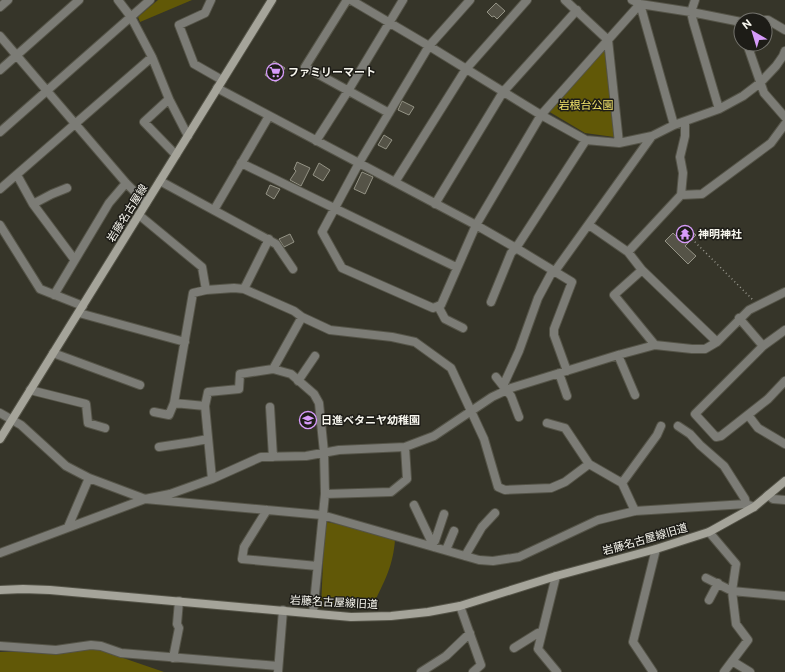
<svg xmlns="http://www.w3.org/2000/svg" width="785" height="672" viewBox="0 0 785 672" font-family="Commissioner,'Noto Sans JP',sans-serif">
  <style>
    .green { fill: #615807 }
    .building { fill: #555347; stroke: #949385 }
    .lines { fill: none; stroke-linecap: round; stroke-linejoin: round }
    .street-casing { stroke: #555448; stroke-width: 10 }
    .secondary-casing { stroke: #555448; stroke-width: 10 }
    .path { stroke: #9b9a90; stroke-width: 1.5; stroke-dasharray: 1 3; stroke-linecap: butt }
    .street { stroke: #7c7c76; stroke-width: 8 }
    .secondary { stroke: #a5a49a; stroke-width: 8 }
    .labels { text-anchor: middle; stroke-width: 3; stroke-linejoin: round; paint-order: stroke }
    .poi-label { font-size: 11px; font-weight: bold; fill: #f6f5ed; stroke: #1d1c17; text-anchor: start }
    .park-label { font-size: 11px; fill: #f3e46b; stroke: #1d1c17 }
    .street-label { font-size: 11px; fill: #f6f5ed; stroke: #1d1c17 }
  </style>
  <rect width="100%" height="100%" fill="#363529"/>
  <path class="green" d="M 158,0 L 192,0 L 140,22 L 138,17 Z
    M 604,46 L 614,137 L 585,133 L 548,111 Z
    M 327,522 L 366,530 L 395,540 C 393,565 386,578 375,601 L 338,602 L 321,608 L 324,540 Z
    M 97,649 L 164,672 L 0,672 L 0,652 L 47,652 Z"/>
  <path class="building" d="M 496,3 L 505,11 L 497,19 L 494,16 L 492,17 L 487,12 Z
    M 274,61 L 285,68 L 276,82 L 265,75 Z
    M 402,101 L 414,107 L 409,115 L 398,110 Z
    M 384,135 L 392,140 L 386,149 L 378,145 Z
    M 297,162 L 310,168 L 301,186 L 290,180 L 296,171 L 294,169 Z
    M 319,163 L 330,170 L 323,181 L 313,175 Z
    M 362,172 L 373,177 L 365,194 L 354,189 Z
    M 270,185 L 280,189 L 274,199 L 266,194 Z
    M 686,227 L 696,235 L 685,246 L 696,256 L 688,264 L 665,241 L 673,233 L 677,237 Z
    M 290,234 L 294,242 L 284,247 L 279,239 Z"/>
  <g class="lines">
    <g class="street-casing">
      <path id="street" d="M 118,0 L 131,17 L 152,57 L 169,99 L 188,136
        M 211,0 L 205,13 L 179,25 L 194,64 L 222,80
        M 347,0 L 305,67 L 389,113
        M 351,0 L 429,46 L 541,115 L 586,140 L 619,143 L 652,136 L 674,125 L 719,109 L 743,96 L 760,83 L 776,66 L 783,56 L 785,51
        M 470,0 L 429,46 L 359,163 L 322,232 L 342,268 L 433,308 L 441,305 L 476,225 L 541,115 L 640,4 L 691,12 L 741,22
        M 565,0 L 608,40 L 619,143
        M 632,0 L 640,4 L 674,125
        M 695,0 L 691,12 L 693,21 L 719,109
        M 0,7 L 8,0
        M 765,20 L 768,20 L 785,30
        M 0,36 L 126,183 L 146,203
        M 747,44 L 764,93 L 785,117
        M 0,70 L 79,0
        M 217,88 L 476,225 L 516,248 L 572,282 L 554,329 L 554,335 L 567,371
        M 169,99 L 144,122 L 176,155
        M 0,132 L 150,0
        M 316,141 L 348,91 L 403,0
        M 241,163 L 456,267
        M 17,175 L 33,204 L 74,259
        M 160,181 L 276,244 L 293,269
        M 395,182 L 466,69 L 527,0
        M 0,189 L 152,57
        M 681,195 L 702,194 L 771,143 L 785,124
        M 33,204 L 52,194 L 67,188
        M 435,204 L 503,92 L 577,10
        M 214,210 L 269,116
        M 139,215 L 202,267 L 206,290
        M 0,225 L 40,289 L 83,306
        M 589,225 L 628,252 L 642,270 L 717,342
        M 628,252 L 681,195 L 683,173 L 680,157 L 685,136 L 685,122
        M 642,270 L 614,295 L 655,345
        M 555,271 L 652,136
        M 244,289 L 269,239
        M 54,295 L 109,203 L 126,183
        M 491,302 L 511,253 L 516,248 L 586,140
        M 438,306 L 445,319 L 463,328
        M 79,313 L 185,342
        M 302,317 L 273,369 L 291,374 L 314,394 L 319,403 L 324,452 L 325,494 L 313,613
        M 739,318 L 763,346
        M 785,330 L 763,346 L 695,414 L 716,437 L 721,436 L 768,399 L 785,381
        M 53,353 L 140,385
        M 618,355 L 635,395
        M 559,373 L 567,396
        M 496,377 L 511,396 L 519,417
        M 298,381 L 315,356
        M 503,386 L 519,351 L 538,298 L 553,270
        M 30,390 L 86,404 L 88,423 L 105,428
        M 205,406 L 208,392 L 239,389 L 240,374 L 273,369
        M 270,407 L 273,457
        M 154,412 L 169,415 L 174,403
        M 0,413 L 21,425 L 66,466 L 89,478 L 145,499 L 322,515 L 479,560 L 493,561 L 519,557 L 598,520 L 635,511 L 746,504 L 754,507
        M 748,415 L 758,428 L 785,444
        M 547,423 L 565,428 L 589,464
        M 678,426 L 690,434 L 700,445 L 724,466 L 745,499 L 746,504
        M 159,447 L 192,442 L 208,439
        M 212,479 L 205,406 L 174,403 L 193,293 L 206,290 L 234,288 L 244,289 L 294,311 L 302,317 L 330,330 L 392,337 L 415,342 L 451,368 L 484,439 L 498,487 L 505,490 L 551,488 L 565,482 L 589,464 L 622,483 L 635,511
        M 622,483 L 657,435 L 661,426
        M 325,494 L 391,492 L 407,479 L 405,447
        M 768,495 L 773,499 L 785,500
        M 414,505 L 434,547
        M 267,510 L 244,547 L 242,559 L 317,566
        M 68,527 L 89,478
        M 709,532 L 736,564 L 732,591 L 736,624 L 748,640 L 724,672
        M 432,544 L 435,541 L 444,514
        M 446,550 L 454,531
        M 0,553 L 145,499 L 170,494 L 212,479 L 261,457 L 306,456 L 339,450 L 405,447 L 434,436 L 492,397 L 511,388 L 618,355 L 655,345 L 692,349 L 705,349 L 717,342 L 749,310 L 785,292
        M 465,556 L 482,527 L 495,513
        M 556,576 L 538,649 L 557,672
        M 706,578 L 732,591 L 785,596
        M 709,600 L 718,583
        M 460,606 L 481,665 L 473,672
        M 0,646 L 56,650 L 91,645 L 101,646 L 121,653 L 278,666
        M 514,648 L 538,633 L 542,632
        M 173,658 L 179,628 L 177,624 L 179,601
        M 732,661 L 750,672
        M 278,672 L 283,610
        M 421,672 L 446,656 L 470,633
        M 653,672 L 633,642 L 656,549"/>
    </g>
    <g class="secondary-casing">
      <path id="secondary" d="M 0,439 L 272,0
        M 0,590 L 23,589 L 50,590 L 351,617 L 391,616 L 428,612 L 460,606 L 556,576 L 656,549 L 709,532 L 754,507 L 785,481"/>
    </g>
    <path class="path" d="M 692,239 L 753,300"/>
    <use href="#street" class="street"/>
    <use href="#secondary" class="secondary"/>
  </g>
  <defs>
    <g id="supermarket-ring" transform="scale(0.9)"><circle r="9.5" fill="#1d1c17" stroke="#d69bfa" stroke-width="1.5"/><path d="M-6-5.5h2.5l.6 2H6L4.5 2H-2.5L-4.4-4H-6ZM-1.5 3.2a1.3 1.3 0 1 0 .1 0ZM3 3.2a1.3 1.3 0 1 0 .1 0Z" fill="#d69bfa"/></g>
    <g id="temple-ring" transform="scale(0.9)"><circle r="9.5" fill="#1d1c17" stroke="#d69bfa" stroke-width="1.5"/><path d="M0-6L5-2H3V0L6.5 2.5H4V6H1.5V3h-3V6H-4V2.5H-6.5L-3 0V-2H-5Z" fill="#d69bfa"/></g>
    <g id="school-ring" transform="scale(0.9)"><circle r="9.5" fill="#1d1c17" stroke="#d69bfa" stroke-width="1.5"/><path d="M0-5L7-2L0 1L-7-2ZM-4 1L0 2.5L4 1V4Q0 6-4 4Z" fill="#d69bfa"/></g>
  </defs>
  <g fill-rule="evenodd">
    <use href="#supermarket-ring" x="275" y="72"/>
    <use href="#temple-ring" x="685" y="234"/>
    <use href="#school-ring" x="308" y="420"/>
  </g>
  <g class="labels">
    <g class="poi-label">
      <text x="288" y="76">ファミリーマート</text>
      <text x="698" y="238">神明神社</text>
      <text x="321" y="424">日進ベタニヤ幼稚園</text>
    </g>
    <g class="park-label">
      <text x="586" y="109">岩根台公園</text>
    </g>
    <g class="street-label">
      <text transform="translate(127 213) rotate(-58)" y="4">岩藤名古屋線</text>
      <text transform="translate(645 539) rotate(-16)" y="4">岩藤名古屋線旧道</text>
      <text transform="translate(334 602) rotate(3)" y="4">岩藤名古屋線旧道</text>
    </g>
  </g>
  <g transform="translate(753 32) rotate(322)"><circle r="19" fill="#1d1c17" stroke="#74736d"/>
  <path d="M0-3L7 15L0 10L-7 15Z" fill="#d69bfa"/>
  <text y="-6" font-size="11" font-weight="bold" text-anchor="middle" fill="#f6f5ed">N</text>
  </g>
</svg>
